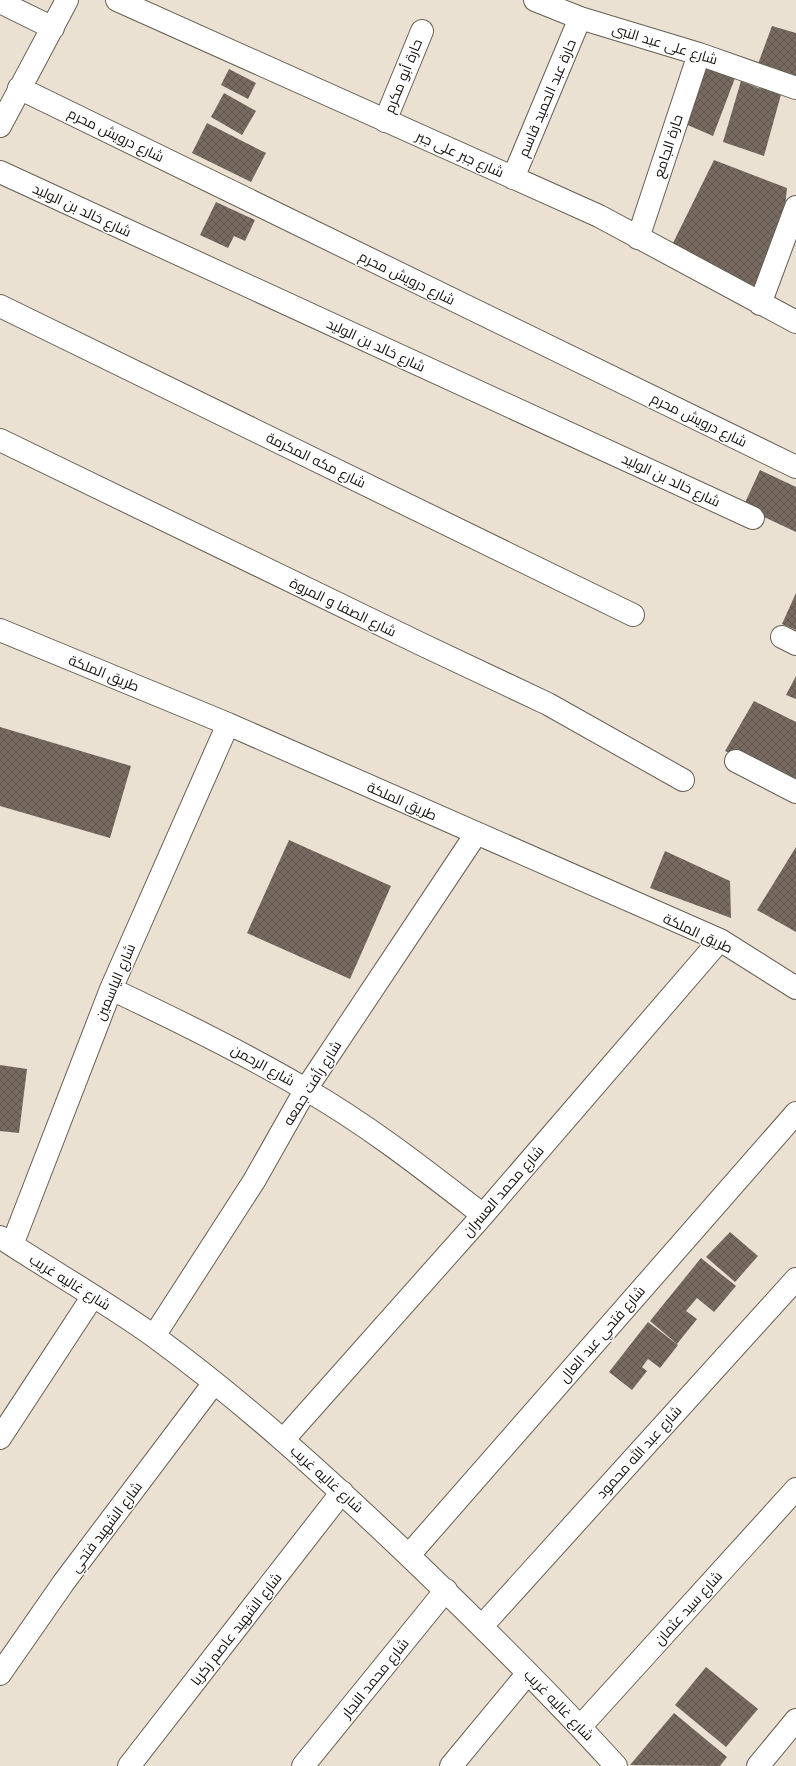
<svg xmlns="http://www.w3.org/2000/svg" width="796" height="1766" viewBox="0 0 796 1766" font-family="Inter,Cairo,sans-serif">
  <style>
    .building { fill: url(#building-cross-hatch) }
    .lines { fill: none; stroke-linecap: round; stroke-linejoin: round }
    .street-casing { stroke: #665f53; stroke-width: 24 }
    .street { stroke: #fff; stroke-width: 22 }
    .labels { text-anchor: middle; stroke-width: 3; stroke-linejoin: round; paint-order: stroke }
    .street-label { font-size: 14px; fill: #13100c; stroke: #fff }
  </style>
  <defs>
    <pattern id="building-cross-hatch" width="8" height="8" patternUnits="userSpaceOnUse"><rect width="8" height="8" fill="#776a61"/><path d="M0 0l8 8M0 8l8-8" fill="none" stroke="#60564e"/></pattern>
  </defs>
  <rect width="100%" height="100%" fill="#eae1d3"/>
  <path class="building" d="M 772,26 L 796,33 L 796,87 L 755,72 Z
    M 702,61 L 735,78 L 713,136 L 683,123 Z
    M 229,69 L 256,83 L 248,99 L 221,85 Z
    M 741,81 L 758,88 L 782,91 L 764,156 L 723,142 Z
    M 224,93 L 256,111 L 242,135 L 211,117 Z
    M 207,123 L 266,153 L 251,182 L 192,153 Z
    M 714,160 L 787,188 L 775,301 L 673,243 Z
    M 216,202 L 255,220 L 245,241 L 234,236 L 228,248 L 200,235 Z
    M 760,470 L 796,487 L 796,532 L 743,507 Z
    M 796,593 L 796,630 L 782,624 Z
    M 796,676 L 796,699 L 786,695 Z
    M 754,701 L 796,722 L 796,784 L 725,751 Z
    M 0,727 L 131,766 L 110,838 L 0,806 Z
    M 289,840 L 391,886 L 350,979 L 247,933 Z
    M 796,847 L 796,932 L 757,910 Z
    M 665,851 L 730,881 L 731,918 L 650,888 Z
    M 0,1065 L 27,1069 L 19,1133 L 0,1131 Z
    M 730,1232 L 758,1256 L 735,1282 L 706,1257 Z
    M 701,1258 L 736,1286 L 714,1312 L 697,1298 L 686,1311 L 697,1319 L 677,1344 L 650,1321 Z
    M 648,1322 L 678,1345 L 660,1368 L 648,1359 L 642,1367 L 647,1371 L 632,1390 L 609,1372 Z
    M 706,1667 L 758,1709 L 726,1747 L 675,1705 Z
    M 674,1713 L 727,1757 L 720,1766 L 630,1765 Z"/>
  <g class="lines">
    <g class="street-casing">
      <path id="street" d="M 117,0 L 599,216 L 796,322
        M 535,0 L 580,18 L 699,54 L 796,88
        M 0,2 L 53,28
        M 19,88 L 796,467
        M 385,121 L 422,31
        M 0,126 L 67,0
        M 0,172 L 753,518
        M 513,178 L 580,18
        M 638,238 L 699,54
        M 760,304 L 796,207
        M 0,306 L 633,615
        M 0,440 L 423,645 L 548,704 L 683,780
        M 0,630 L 228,724 L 720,940 L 796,988
        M 782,637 L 796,644
        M 736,761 L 796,792
        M 111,989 C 177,1020 242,1052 305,1089 C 368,1125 425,1170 483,1215
        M 0,1237 C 51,1271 105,1301 155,1337 C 244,1402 326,1477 406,1553 C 478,1622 549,1692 616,1766
        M 12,1245 L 111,989 L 228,724
        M 154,1336 L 254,1181 L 306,1089 L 476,834
        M 0,1438 L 93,1296
        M 284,1439 L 483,1215 L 720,940
        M 409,1555 L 796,1113
        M 482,1626 L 796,1279
        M 0,1674 L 64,1582 L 214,1383
        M 580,1727 L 796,1489
        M 129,1766 L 342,1492
        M 303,1766 L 446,1590
        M 451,1766 L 528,1673
        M 758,1766 L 796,1720"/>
    </g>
    <use href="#street" class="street"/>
  </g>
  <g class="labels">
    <g class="street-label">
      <text transform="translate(665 44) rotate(17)" y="5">شارع على عبد النبى</text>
      <text transform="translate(403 76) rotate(-68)" y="5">حارة أبو مكرم</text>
      <text transform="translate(547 98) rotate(-67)" y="5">حارة عبد الحميد قاسم</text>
      <text transform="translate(116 135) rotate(26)" y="5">شارع درويش محرم</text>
      <text transform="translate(668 146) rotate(-72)" y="5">حارة الجامع</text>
      <text transform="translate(460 154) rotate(24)" y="5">شارع جبر على جبر</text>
      <text transform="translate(82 210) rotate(25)" y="5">شارع خالد بن الوليد</text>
      <text transform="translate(407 278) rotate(26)" y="5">شارع درويش محرم</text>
      <text transform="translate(376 345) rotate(25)" y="5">شارع خالد بن الوليد</text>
      <text transform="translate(699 420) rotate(26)" y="5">شارع درويش محرم</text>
      <text transform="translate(316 460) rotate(26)" y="5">شارع مكه المكرمة</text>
      <text transform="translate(671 480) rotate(25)" y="5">شارع خالد بن الوليد</text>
      <text transform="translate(343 607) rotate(26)" y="5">شارع الصفا و المروة</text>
      <text transform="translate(104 673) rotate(22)" y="5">طريق الملكة</text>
      <text transform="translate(402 801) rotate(24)" y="5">طريق الملكة</text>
      <text transform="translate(698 933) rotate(25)" y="5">طريق الملكة</text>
      <text transform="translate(115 982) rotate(-67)" y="5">شارع الياسمين</text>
      <text transform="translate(263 1065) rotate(29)" y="5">شارع الرحمن</text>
      <text transform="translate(312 1083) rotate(-58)" y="5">شارع رأفت جمعه</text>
      <text transform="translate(503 1191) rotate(-49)" y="5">شارع محمد العسران</text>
      <text transform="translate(70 1282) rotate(32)" y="5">شارع غاليه غريب</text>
      <text transform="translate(602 1334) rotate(-49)" y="5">شارع فتحي عبد العال</text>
      <text transform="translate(639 1452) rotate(-48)" y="5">شارع عبد الله محمود</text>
      <text transform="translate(327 1479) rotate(42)" y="5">شارع غاليه غريب</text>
      <text transform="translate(106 1527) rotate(-53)" y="5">شارع الشهيد فتحي</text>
      <text transform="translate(688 1608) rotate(-48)" y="5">شارع سيد عثمان</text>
      <text transform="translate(236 1629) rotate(-52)" y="5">شارع الشهيد عاصم زكريا</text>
      <text transform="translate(375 1678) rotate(-51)" y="5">شارع محمد النجار</text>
      <text transform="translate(559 1705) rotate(46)" y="5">شارع غاليه غريب</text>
    </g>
  </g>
</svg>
